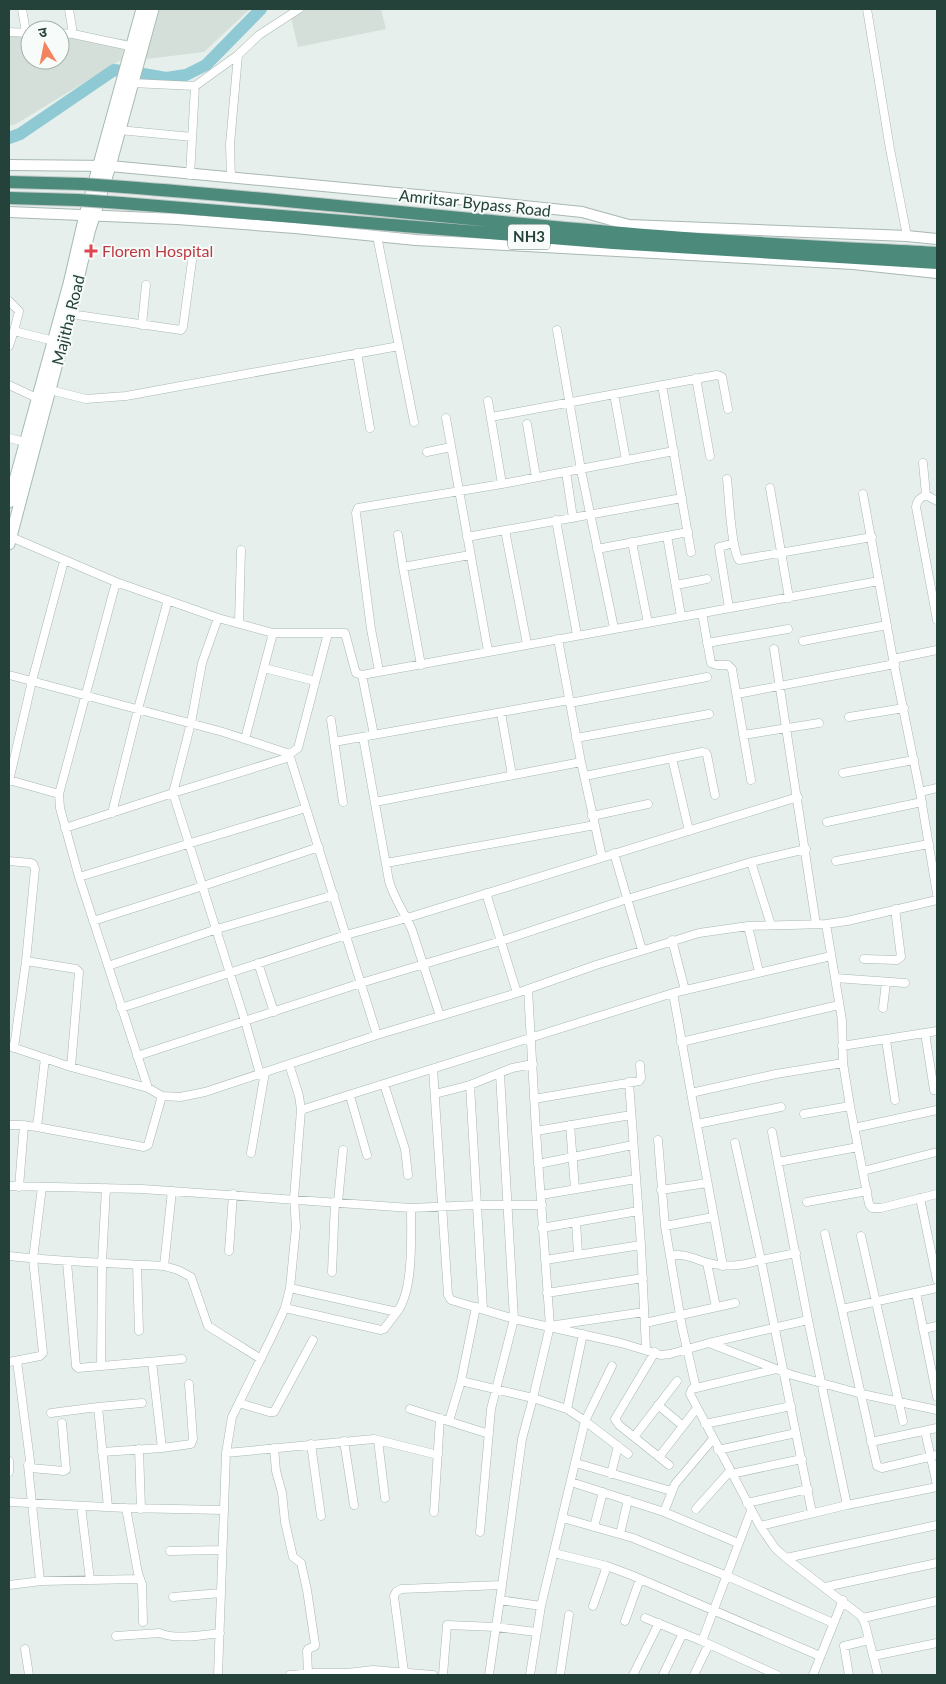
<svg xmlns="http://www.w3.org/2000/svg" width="946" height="1684" viewBox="0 0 946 1684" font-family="Lato,'Noto Sans Devanagari',sans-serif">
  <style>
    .built { fill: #d4dfda }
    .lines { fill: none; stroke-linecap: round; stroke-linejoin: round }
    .river { stroke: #8ec9d4; stroke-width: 12 }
    .minor-casing { stroke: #a8b8b2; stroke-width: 9 }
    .tertiary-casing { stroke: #a8b8b2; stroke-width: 12 }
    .secondary-casing { stroke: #a4bbb3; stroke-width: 13 }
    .trunk-casing { stroke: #c2cac8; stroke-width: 14 }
    .minor { stroke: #fff; stroke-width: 8 }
    .tertiary { stroke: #fff; stroke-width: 10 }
    .secondary { stroke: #fff; stroke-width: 11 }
    .trunk { stroke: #4c8a7c; stroke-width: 12 }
    .trunk-bridge-casing { stroke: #c2cac8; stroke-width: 14; stroke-linecap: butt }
    .trunk-bridge { stroke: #4c8a7c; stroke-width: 12 }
    .health-dot { fill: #e0444e; stroke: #f7fbf9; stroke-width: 2 }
    .labels { text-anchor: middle; stroke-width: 4; stroke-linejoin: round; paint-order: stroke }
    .shield { fill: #f7fbf9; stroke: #637a73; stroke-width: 1 }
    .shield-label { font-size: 15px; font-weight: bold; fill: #24423a }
    .street-label { font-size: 16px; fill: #24423a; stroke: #f7fbf9 }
    .health-label { font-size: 16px; fill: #be3a42; stroke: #f7fbf9; text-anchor: start }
  </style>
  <rect width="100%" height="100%" fill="#e6efeb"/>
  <path class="built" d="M 160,9 L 250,9 L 204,52 L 146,59 Z
    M 289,9 L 381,9 L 386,29 L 298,47 Z
    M 9,35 L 30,36 L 30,60 L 60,60 L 60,37 L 125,39 L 121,60 L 16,124 L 9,126 Z"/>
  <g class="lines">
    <path class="river" d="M 9,138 L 20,134 L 114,70 L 143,74 L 166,78 L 186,75 L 206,65 L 261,9"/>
    <g class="minor-casing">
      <path id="minor" d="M 22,9 L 26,32
        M 69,9 L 73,34
        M 867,9 L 890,149 L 907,236
        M 9,32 L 29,33
        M 60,33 L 73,34 L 134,47
        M 132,83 L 195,86 L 238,55 L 259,35 L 299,9
        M 119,130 L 192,137
        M 190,175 L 195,86
        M 231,178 L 230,144 L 238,55
        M 377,236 L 414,422
        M 9,301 L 19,311 L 14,331
        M 70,314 L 181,330 L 183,327 L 192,261
        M 142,325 L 146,285
        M 557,330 L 581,470 L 614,628
        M 9,346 L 14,331 L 58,342
        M 357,353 L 370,428
        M 696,378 L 710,456
        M 9,385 L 41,400
        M 662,385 L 691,552
        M 50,390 L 86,399 L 126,396 L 399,346
        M 614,394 L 626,460
        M 488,401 L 502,484
        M 491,417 L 717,375 L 722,377 L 728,409
        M 446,418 L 488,651
        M 527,424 L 536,477
        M 9,438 L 29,443
        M 427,452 L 451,447
        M 923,463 L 926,495
        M 566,472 L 573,518
        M 727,479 C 729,496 731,548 739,560 L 872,537
        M 770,488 L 789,598
        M 863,494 L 893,659 L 920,792 L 937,894
        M 937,501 L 926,495 C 920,498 917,500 916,507 L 937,620
        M 556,520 L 577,635
        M 398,535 L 403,567
        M 667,536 L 681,616
        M 11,537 L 116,582 L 218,618 L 273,633 L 345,633 L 355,670 L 356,673 L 362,675 L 374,735
        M 467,537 L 505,530
        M 632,542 L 648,623
        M 597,549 L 688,532
        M 116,582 L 59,794 L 60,808 L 79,877 L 148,1088
        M 676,585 L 707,579
        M 729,608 L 719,547 L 734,543
        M 702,613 L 711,663 L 717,665 L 728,665 L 732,669 L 751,780
        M 218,618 L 202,663 L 191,723 L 173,793 L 245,1021 L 260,1074
        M 239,623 L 241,550
        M 558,639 L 581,762 L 602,857
        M 803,641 L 887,625
        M 707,643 L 788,629
        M 527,644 L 505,530 L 682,498
        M 774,649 L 816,924
        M 893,659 L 937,650
        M 421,665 L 403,567 L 470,555
        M 264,668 L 315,681
        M 379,671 L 371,629 L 356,513 L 358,508 L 502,484 L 674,451
        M 9,675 L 223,732 L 290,754 L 290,757 L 377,1035
        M 362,675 L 879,581
        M 737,694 L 895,664
        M 570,703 L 707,677
        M 501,713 L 512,775
        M 849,717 L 904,708
        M 331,720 L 343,802
        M 743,735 L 819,723
        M 363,737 L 389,881 C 394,899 405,913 412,930 L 440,1016
        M 576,738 L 709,714
        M 245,739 L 273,633
        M 334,742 L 569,700
        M 290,754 L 298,748 L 328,633
        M 672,758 L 689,831
        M 843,773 L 914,760
        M 585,776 L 702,752 L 706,753 L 707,755 L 715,795
        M 9,780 L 59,794
        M 9,781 L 32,681 L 64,561
        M 920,792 L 937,788
        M 375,802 L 581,762
        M 112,813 L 138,709 L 168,600
        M 592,816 L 648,804
        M 827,822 L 922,802
        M 65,828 L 173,793 L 290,757
        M 614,853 L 642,950
        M 9,861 L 31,863 L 33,864 L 35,869 L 26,961 L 14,1048
        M 836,861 L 929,844
        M 751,862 L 806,849
        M 386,863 L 595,825
        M 79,877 L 306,808
        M 486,893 L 517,993
        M 93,921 L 203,886 L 319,847
        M 826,924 L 842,1020 L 843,1063 L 850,1106 L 869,1204 L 872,1208 L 881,1208 L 937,1194
        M 748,926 L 759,972
        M 672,940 L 685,990
        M 864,959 L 897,960 L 901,957 L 895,909
        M 26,961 L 76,969 L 79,972 L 71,1067
        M 258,963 L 274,1012
        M 108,966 L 217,929 L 334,895
        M 835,978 L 905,983
        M 528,989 L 536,1131 L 550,1326 L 533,1398 L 567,1409 L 585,1421 L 541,1606 L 530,1675
        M 673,993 L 691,1093 L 776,1074 L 843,1063
        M 121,1008 L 346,935 L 407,918 L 798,797
        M 883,1008 L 886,982
        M 925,1033 L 934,1090
        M 886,1040 L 895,1100
        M 681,1042 L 839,1005
        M 9,1046 L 71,1067 L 148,1088 L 162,1096 L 180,1097 L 205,1092 L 377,1035 L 517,993 L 596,965 L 699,933 L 748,926 L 826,924 L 847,921 L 937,900
        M 842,1046 L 937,1031
        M 137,1056 L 361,983 L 501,941 L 627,899 L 751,862 L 771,925
        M 45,1058 L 37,1127 L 144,1147 L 148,1145 L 162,1096
        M 433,1069 L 448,1295 L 451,1300 L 514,1319 L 621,1343 L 661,1355 L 670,1354 L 709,1343 L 792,1375 L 862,1394 L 937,1410
        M 629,1082 L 641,1245 L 646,1349
        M 384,1084 L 405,1149 L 408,1175
        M 470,1085 L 483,1309
        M 691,1093 L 723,1266
        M 435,1094 L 470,1085 L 512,1068 L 533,1064
        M 350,1096 L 367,1155
        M 534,1099 L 639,1081 L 641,1078 L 640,1065
        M 301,1110 L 673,993 L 831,956
        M 804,1114 L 850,1106
        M 697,1124 L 781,1107
        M 9,1125 L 20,1125 L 37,1127
        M 570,1125 L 575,1189
        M 854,1128 L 937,1110
        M 536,1131 L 631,1115
        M 772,1132 L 808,1320 L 847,1505
        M 658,1140 L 665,1226 L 682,1327 L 696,1388
        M 251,1153 L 265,1072
        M 778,1162 L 858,1147
        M 538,1164 L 633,1145
        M 863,1171 L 937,1152
        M 9,1186 L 142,1189 L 411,1208 L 476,1205 L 542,1205
        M 19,1187 L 24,1125
        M 106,1188 L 102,1262 L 101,1366 L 182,1359
        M 661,1190 L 707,1183
        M 541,1195 L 636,1179
        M 920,1198 L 937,1280
        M 338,1202 L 343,1150
        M 807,1202 L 867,1191
        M 576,1222 L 578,1254
        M 665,1226 L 713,1217
        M 542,1228 L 638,1211
        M 825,1234 L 877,1466 L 882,1468 L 937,1455
        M 861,1236 L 903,1421
        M 229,1251 L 233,1194
        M 796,1253 L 761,1260 L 812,1513
        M 9,1256 C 60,1262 112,1263 164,1266 L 172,1191
        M 670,1256 C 683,1253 692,1258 705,1262 C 725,1268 741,1266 761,1260 L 735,1143
        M 545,1260 L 641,1245
        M 67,1262 L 76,1366 L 78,1368 L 101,1366
        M 707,1263 L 716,1307
        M 137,1265 L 139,1331
        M 164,1266 L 178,1270 L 191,1277 L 208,1326 L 261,1359
        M 332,1272 L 335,1202
        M 547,1293 L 643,1278
        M 916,1293 L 937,1397
        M 285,1308 L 381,1330 L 384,1329 L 397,1312 L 290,1288
        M 842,1309 L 937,1288
        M 397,1312 C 414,1290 411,1235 411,1208
        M 645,1323 L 735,1303
        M 556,1325 L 644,1312
        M 923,1329 L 937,1326
        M 709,1343 L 808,1320
        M 655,1352 L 615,1419 L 619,1425 L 669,1465
        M 17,1361 L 31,1468 L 64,1471 L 66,1470 L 62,1423
        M 9,1362 L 40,1356 L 43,1353 L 33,1259 L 42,1187
        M 152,1362 L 162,1448
        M 612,1366 L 585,1421 L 628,1454
        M 776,1369 L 692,1389 L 690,1394 L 760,1526 L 775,1548 L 786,1558 L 861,1616 L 865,1624 L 878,1675
        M 239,1403 L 269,1412 L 274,1412 L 313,1340
        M 658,1405 L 683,1426
        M 98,1407 L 142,1403
        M 410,1409 L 489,1434
        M 567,1409 L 583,1334
        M 51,1413 L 98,1407 L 108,1507
        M 449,1421 L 461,1381 L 476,1307
        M 705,1424 L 791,1406
        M 925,1431 L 937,1485
        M 634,1437 L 677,1381
        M 378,1440 L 385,1498
        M 344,1441 L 354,1505
        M 871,1442 L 937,1428
        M 311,1444 L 321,1516
        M 274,1448 L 276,1471 L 282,1493 L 285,1522 L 293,1557 L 301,1563 L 307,1590 L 315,1644 L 315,1646 L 308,1649 L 307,1651 L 308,1673
        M 139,1449 L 141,1509
        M 718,1450 L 796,1433
        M 102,1452 L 162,1448 L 191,1444 L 193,1439 L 189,1384
        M 226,1453 L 374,1439 L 438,1455
        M 659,1457 L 697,1408
        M 9,1461 L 9,1472
        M 576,1463 L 671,1491
        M 28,1465 L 40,1581
        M 611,1474 L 618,1446
        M 731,1474 L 802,1459
        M 571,1482 L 664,1512 L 738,1543
        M 9,1502 L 126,1508 L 223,1510
        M 747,1503 L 808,1489
        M 81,1506 L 90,1580
        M 126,1508 L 138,1573 L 142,1584 L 143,1622
        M 696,1509 L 730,1471
        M 434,1512 L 440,1418
        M 664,1512 L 675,1484 L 713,1439
        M 563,1518 L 633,1538 L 727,1576 L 833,1623
        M 760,1526 L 847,1505 L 937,1487
        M 594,1527 L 603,1492
        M 480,1532 L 491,1409 L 514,1319 L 500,1074
        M 620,1534 L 628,1500
        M 170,1551 L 222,1550
        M 554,1553 L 607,1566 L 631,1575 L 820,1656
        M 786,1558 L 937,1525
        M 9,1585 L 42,1581 L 139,1579
        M 825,1587 L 937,1563
        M 173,1597 L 221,1593
        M 500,1600 L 541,1606
        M 593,1606 L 607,1566
        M 645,1618 L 702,1641 L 777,1675
        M 863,1618 L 937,1601
        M 625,1621 L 640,1579
        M 116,1636 L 160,1633 C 175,1640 203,1635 220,1633
        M 702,1641 L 751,1511
        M 25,1649 L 29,1675
        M 873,1656 L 937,1643
        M 404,1672 L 394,1596 L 396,1592 L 401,1589 L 502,1585 L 522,1439 L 533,1398 L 461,1381
        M 218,1675 L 226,1453 L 232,1417 L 272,1336 L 285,1308 L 290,1288 L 296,1227 L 294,1198 L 301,1110 L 299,1096 L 289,1064
        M 290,1675 L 314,1673 L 347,1673 L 373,1670 L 433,1675
        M 443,1675 L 447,1625 L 496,1627 L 536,1632
        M 489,1675 L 502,1585
        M 560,1675 L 569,1615
        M 633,1675 L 659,1623
        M 663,1675 L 683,1633
        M 694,1675 L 709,1644
        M 813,1675 L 843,1600
        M 849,1675 L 844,1646 L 869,1640"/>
    </g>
    <g class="tertiary-casing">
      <path id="tertiary" d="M 9,165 L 110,166 L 439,197 L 582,212 L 629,225 L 907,236 L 937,239
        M 9,212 L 177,219 L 295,228 L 416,240 L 853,264 L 937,273"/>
    </g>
    <g class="secondary-casing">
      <path id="secondary" d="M 9,502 L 69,284 L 85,215 L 142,9
        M 9,544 L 70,314 L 89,232 L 110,166 L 153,9"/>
    </g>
    <g class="trunk-casing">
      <path id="trunk" d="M 9,182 L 83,184
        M 124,187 C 286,199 448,218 610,232 C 719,242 828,247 937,253
        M 9,198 L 78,200
        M 121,203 L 613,243 L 937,263"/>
    </g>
    <use href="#minor" class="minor"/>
    <use href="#tertiary" class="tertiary"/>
    <use href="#secondary" class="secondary"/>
    <use href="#trunk" class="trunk"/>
    <g class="trunk-bridge-casing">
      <path id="trunk-bridge" d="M 83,184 L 124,187
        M 78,200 L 121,203"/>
    </g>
    <use href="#trunk-bridge" class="trunk-bridge"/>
  </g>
  <path class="health-dot" d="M88.5 243.5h5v5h5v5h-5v5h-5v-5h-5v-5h5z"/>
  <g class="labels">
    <rect class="shield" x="508" y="224.5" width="42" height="25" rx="4"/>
    <g class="shield-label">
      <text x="529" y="242">NH3</text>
    </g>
    <g class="street-label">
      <text transform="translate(475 203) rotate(6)" y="6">Amritsar Bypass Road</text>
      <text transform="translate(68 320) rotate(-76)" y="6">Majitha Road</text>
    </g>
    <g class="health-label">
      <text x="102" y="257">Florem Hospital</text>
    </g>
  </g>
  <rect width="946" height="1684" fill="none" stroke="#24423a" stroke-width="20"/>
  <g transform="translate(45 45) rotate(350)"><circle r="24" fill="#f7fbf9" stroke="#a3b1ad"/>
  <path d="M0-4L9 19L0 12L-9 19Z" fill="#f4845f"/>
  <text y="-8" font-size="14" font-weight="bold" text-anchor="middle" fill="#24423a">उ</text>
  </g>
</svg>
